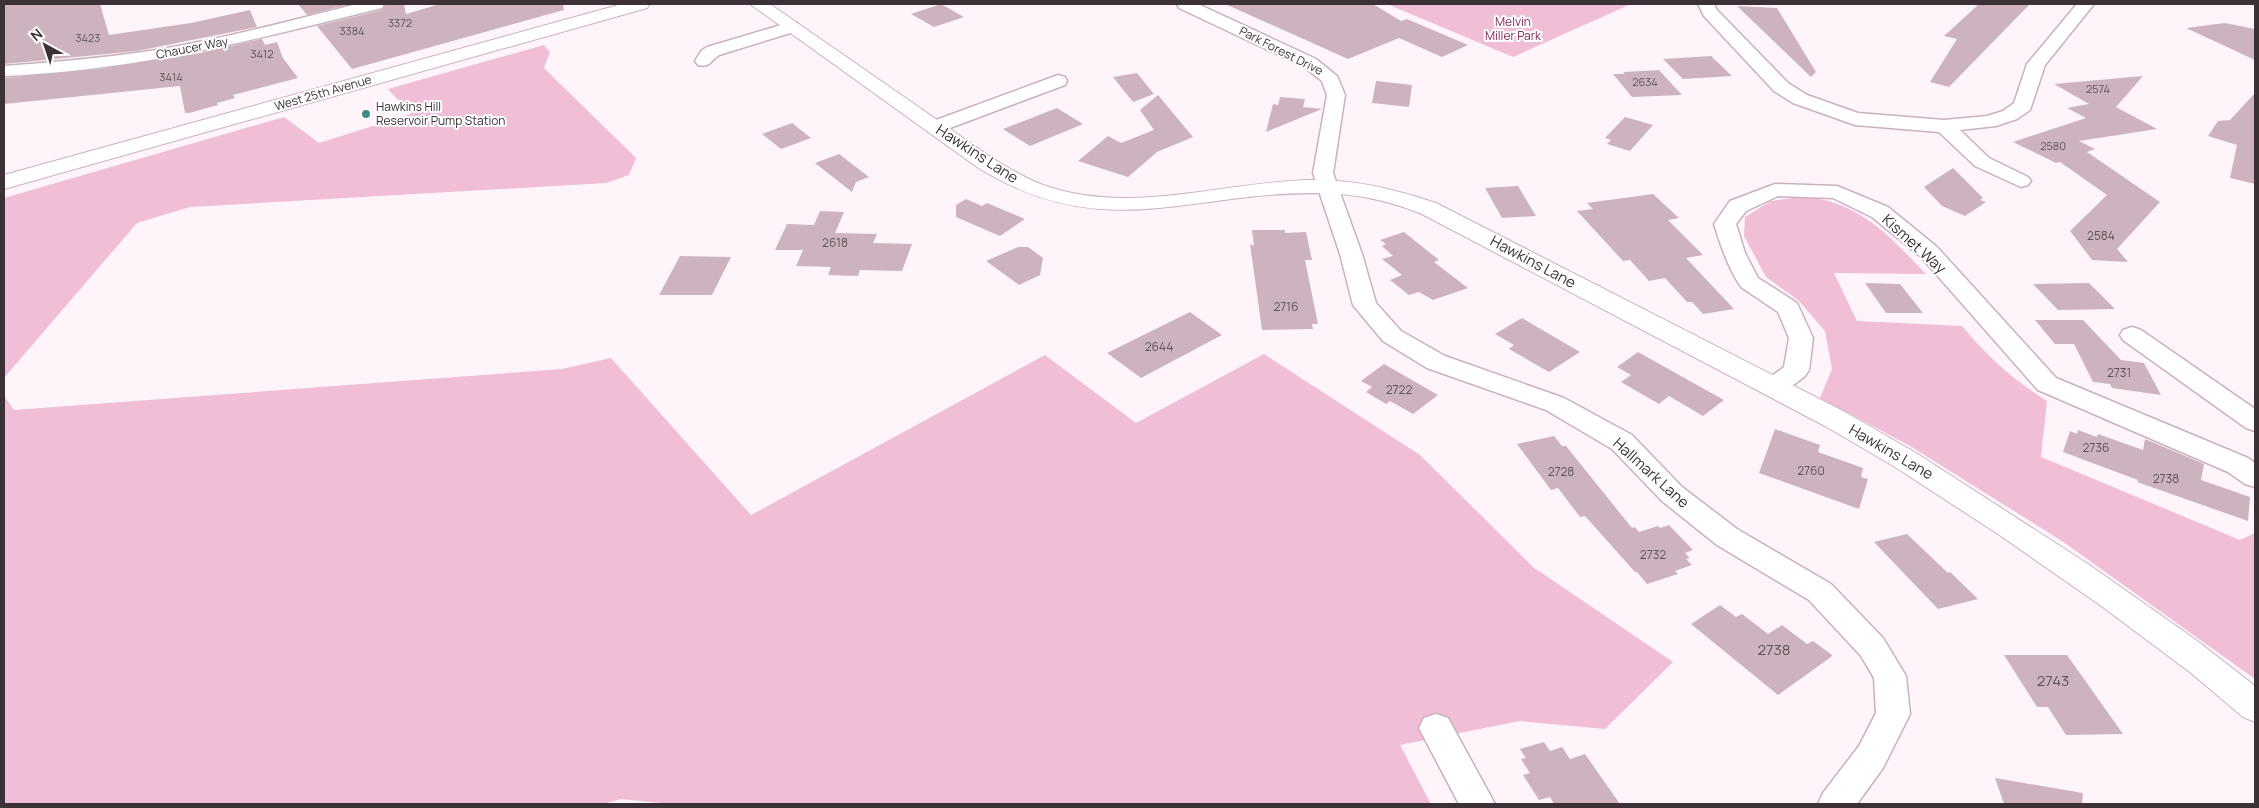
<svg xmlns="http://www.w3.org/2000/svg" width="2259" height="808" viewBox="0 0 2259 808" font-family="Manrope,sans-serif">
  <style>
    .green { fill: #f0bed7 }
    .building { fill: #cdb3c0 }
    .lines { fill: none; stroke-linecap: round; stroke-linejoin: round }
    .street-casing { stroke: #cab1bd; stroke-width: 3 }
    .secondary-casing { stroke: #cab1bd; stroke-width: 2 }
    .street { fill: #fff; fill-rule: evenodd }
    .secondary { fill: #fff; fill-rule: evenodd }
    .poi-dot { fill: #41898a; stroke: #fff; stroke-width: 2 }
    .labels { text-anchor: middle; stroke-width: 4; stroke-linejoin: round; paint-order: stroke }
    .far-number-label { font-size: 11px; fill: #605258 }
    .far-park-label { font-size: 12px; fill: #822a60; stroke: #fff }
    .far-street-label { font-size: 12px; fill: #3b3136; stroke: #fff }
    .far-poi-label { font-size: 12px; fill: #3b3136; stroke: #fff; text-anchor: start }
    .number-label { font-size: 12px; fill: #605258 }
    .street-label { font-size: 15px; fill: #3b3136; stroke: #fff }
    .near-number-label { font-size: 15px; fill: #605258 }
  </style>
  <rect width="100%" height="100%" fill="#fff4f9"/>
  <path class="green" d="M 1387,4 L 1631,4 L 1513,57 Z
    M 544,45 L 550,52 L 544,68 L 636,158 L 629,175 L 606,183 L 190,207 L 137,223 L 4,378 L 4,198 L 284,117 L 319,143 L 411,114 L 388,89 Z
    M 1807,196 C 1817,199 1828,200 1837,204 C 1874,217 1900,247 1926,274 L 1834,273 L 1857,321 L 1962,326 C 1989,358 2011,378 2047,401 L 2041,457 L 2240,540 L 2255,533 L 2255,679 L 2062,541 L 1910,446 L 1820,398 L 1832,369 L 1825,331 L 1798,300 L 1766,277 L 1744,236 L 1745,217 L 1771,201 Z
    M 1264,354 L 1420,455 L 1533,567 L 1673,662 L 1605,729 L 1520,721 L 1400,745 L 1431,804 L 670,804 L 621,799 L 603,804 L 4,804 L 4,396 L 14,410 L 562,369 L 611,358 L 751,515 L 1045,355 L 1136,423 Z"/>
  <path class="building" d="M 4,4 L 100,4 L 109,35 L 191,23 L 250,10 L 257,27 L 137,51 L 4,64 Z
    M 298,4 L 350,4 L 307,15 Z
    M 386,4 L 404,4 L 406,14 L 440,4 L 563,4 L 564,10 L 352,69 L 317,26 L 382,10 Z
    M 941,4 L 964,17 L 934,27 L 911,14 Z
    M 1225,4 L 1373,4 L 1401,21 L 1407,19 L 1468,45 L 1442,57 L 1399,38 L 1348,59 Z
    M 1979,4 L 2030,4 L 1949,87 L 1930,82 L 1957,39 L 1944,36 Z
    M 1737,6 L 1777,8 L 1816,72 L 1811,77 Z
    M 2225,23 L 2255,29 L 2255,60 L 2186,28 Z
    M 262,39 L 265,45 L 277,42 L 283,58 L 298,78 L 233,95 L 235,98 L 217,103 L 218,105 L 189,113 L 185,113 L 180,86 L 4,104 L 4,78 L 101,69 L 195,54 Z
    M 1711,56 L 1732,76 L 1683,79 L 1663,59 Z
    M 1659,70 L 1682,95 L 1632,97 L 1613,74 L 1625,74 L 1623,72 Z
    M 1137,73 L 1154,94 L 1133,102 L 1113,77 Z
    M 2143,76 L 2116,107 L 2157,129 L 2079,141 L 2095,149 L 2087,152 L 2160,202 L 2117,249 L 2128,262 L 2092,260 L 2070,231 L 2107,195 L 2060,162 L 2056,163 L 2013,142 L 2086,118 L 2067,108 L 2089,104 L 2054,84 Z
    M 1376,81 L 1412,85 L 1409,107 L 1372,103 Z
    M 2255,93 L 2255,184 L 2230,178 L 2237,145 L 2208,136 L 2218,121 L 2230,120 Z
    M 1158,95 L 1193,137 L 1157,152 L 1128,177 L 1078,161 L 1108,136 L 1121,143 L 1154,130 L 1140,110 Z
    M 1280,97 L 1305,99 L 1303,107 L 1322,109 L 1266,132 L 1273,104 L 1278,105 Z
    M 1057,108 L 1083,124 L 1030,146 L 1003,129 Z
    M 1625,117 L 1653,125 L 1630,151 L 1607,144 L 1611,140 L 1605,138 Z
    M 792,123 L 811,138 L 781,149 L 762,134 Z
    M 839,154 L 869,177 L 856,182 L 852,192 L 815,163 Z
    M 1953,168 L 1983,198 L 1980,200 L 1986,202 L 1965,216 L 1942,206 L 1924,187 Z
    M 1518,186 L 1536,216 L 1502,218 L 1485,188 Z
    M 1653,194 L 1679,218 L 1668,220 L 1703,255 L 1686,258 L 1734,309 L 1703,314 L 1692,302 L 1687,302 L 1665,278 L 1649,281 L 1630,260 L 1623,261 L 1577,211 L 1593,209 L 1587,203 Z
    M 966,199 L 982,206 L 987,203 L 1025,219 L 1000,236 L 956,217 L 956,205 Z
    M 820,211 L 844,212 L 835,233 L 877,234 L 873,243 L 912,244 L 902,271 L 860,270 L 858,276 L 828,275 L 831,267 L 796,266 L 803,250 L 775,250 L 787,224 L 814,225 Z
    M 1252,230 L 1285,230 L 1285,233 L 1306,232 L 1312,260 L 1305,260 L 1318,324 L 1312,324 L 1313,329 L 1262,330 L 1250,244 L 1254,246 Z
    M 1404,232 L 1439,260 L 1434,262 L 1468,288 L 1433,300 L 1419,292 L 1409,295 L 1390,280 L 1402,275 L 1382,259 L 1393,256 L 1382,246 L 1386,244 L 1380,240 Z
    M 1018,247 L 1028,247 L 1043,258 L 1040,275 L 1019,285 L 986,261 Z
    M 680,256 L 731,257 L 712,295 L 659,295 Z
    M 1865,283 L 1900,284 L 1923,313 L 1886,313 Z
    M 2089,283 L 2115,309 L 2058,310 L 2033,284 Z
    M 1190,312 L 1222,335 L 1141,378 L 1107,353 Z
    M 1522,318 L 1580,352 L 1549,372 L 1509,349 L 1514,345 L 1495,334 Z
    M 2035,320 L 2083,320 L 2121,360 L 2144,363 L 2161,395 L 2112,388 L 2110,384 L 2093,382 L 2074,344 L 2055,344 Z
    M 1638,352 L 1724,400 L 1703,416 L 1669,396 L 1659,404 L 1621,382 L 1631,375 L 1617,367 Z
    M 1384,364 L 1398,372 L 1438,395 L 1413,414 L 1390,401 L 1386,404 L 1366,392 L 1372,387 L 1361,381 Z
    M 1775,429 L 1820,445 L 1818,452 L 1863,468 L 1861,477 L 1868,479 L 1859,509 L 1759,473 Z
    M 2078,430 L 2097,437 L 2098,434 L 2143,450 L 2145,439 L 2204,464 L 2201,480 L 2250,497 L 2248,521 L 2137,482 L 2138,480 L 2063,452 L 2070,431 L 2077,434 Z
    M 1554,436 L 1562,446 L 1566,446 L 1632,528 L 1635,527 L 1639,532 L 1658,526 L 1660,528 L 1669,525 L 1693,550 L 1685,553 L 1690,558 L 1686,559 L 1692,565 L 1675,571 L 1678,574 L 1647,584 L 1637,572 L 1635,572 L 1585,516 L 1580,517 L 1558,488 L 1551,490 L 1517,444 Z
    M 1907,534 L 1948,573 L 1950,572 L 1978,599 L 1938,609 L 1874,542 Z
    M 1720,605 L 1736,617 L 1742,614 L 1768,634 L 1782,625 L 1807,644 L 1813,641 L 1832,655 L 1831,657 L 1778,695 L 1691,624 Z
    M 2004,655 L 2067,655 L 2123,734 L 2066,735 L 2048,707 L 2037,707 Z
    M 1544,742 L 1550,751 L 1562,747 L 1570,759 L 1585,754 L 1620,804 L 1554,804 L 1550,797 L 1539,800 L 1523,775 L 1530,773 L 1521,759 L 1526,758 L 1520,749 Z
    M 1995,778 L 2083,793 L 2082,804 L 2004,804 Z"/>
  <g class="lines">
    <g class="street-casing">
      <path id="street" d="M 357,4 L 384,4 L 382,8 C 254,40 137,70 4,76 L 4,66 C 55,62 106,58 156,50 C 224,38 291,21 357,4 Z
        M 1177,4 L 1198,4 L 1316,59 L 1337,76 L 1345,95 L 1333,173 L 1362,254 L 1376,303 L 1401,331 L 1445,356 L 1564,398 L 1632,435 L 1682,487 L 1737,529 L 1831,584 L 1883,638 L 1906,676 L 1910,714 L 1883,768 L 1857,804 L 1818,804 L 1823,793 L 1859,746 L 1876,713 L 1874,678 L 1861,656 L 1809,600 L 1717,545 L 1662,501 L 1612,449 L 1546,410 L 1427,368 L 1383,341 L 1353,305 L 1340,254 L 1313,173 L 1327,95 L 1322,81 L 1304,67 L 1179,8 Z
        M 1698,4 L 1714,4 L 1717,10 L 1788,83 L 1807,95 L 1858,113 L 1944,120 L 1987,116 L 2003,111 L 2014,103 L 2027,64 L 2077,4 L 2094,4 L 2045,65 L 2030,110 L 2017,119 L 1996,126 L 1960,130 L 1989,158 L 2028,177 L 2031,181 L 2028,185 L 2021,187 L 1975,166 L 1939,132 L 1855,125 L 1793,103 L 1774,91 L 1704,16 Z
        M 791,22 L 797,23 L 800,27 L 797,31 L 719,55 C 710,61 710,68 698,65 L 695,61 L 701,51 L 707,47 Z
        M 1058,75 L 1065,77 L 1067,81 L 1065,85 L 942,131 L 935,133 L 928,131 L 925,127 L 928,123 Z
        M 1775,184 L 1837,186 L 1888,207 L 1937,247 L 2056,378 L 2248,458 L 2255,463 L 2255,487 L 2245,484 L 2228,472 L 2038,390 L 1921,257 L 1872,217 L 1833,198 L 1778,196 L 1746,211 L 1736,224 L 1745,253 L 1758,278 L 1797,303 L 1813,338 L 1809,370 L 1805,376 L 1783,393 L 1774,395 L 1765,393 L 1761,387 L 1765,381 L 1784,367 L 1789,338 L 1778,312 L 1741,287 C 1728,268 1721,246 1714,224 L 1730,201 Z
        M 2132,327 L 2141,330 L 2255,409 L 2255,431 L 2246,428 L 2123,340 L 2120,335 L 2123,330 Z
        M 1436,714 L 1448,718 L 1495,804 L 1459,804 L 1419,728 L 1424,718 Z"/>
    </g>
    <g class="secondary-casing">
      <path id="secondary" d="M 622,4 L 650,4 L 647,8 L 4,189 L 4,175 Z
        M 750,4 L 770,4 L 992,158 C 1008,168 1025,178 1043,185 C 1129,216 1222,182 1310,180 C 1354,179 1395,189 1436,203 L 1845,412 L 1916,453 L 2088,564 L 2196,640 L 2250,682 L 2255,686 L 2255,722 L 2243,717 L 2191,673 L 2100,605 L 1998,534 L 1895,467 L 1825,426 L 1420,213 C 1393,203 1368,196 1339,194 C 1203,185 1109,250 977,167 Z"/>
    </g>
    <use href="#street" class="street"/>
    <use href="#secondary" class="secondary"/>
  </g>
  <circle class="poi-dot" cx="366" cy="114" r="5"/>
  <g class="labels">
    <g class="far-number-label">
      <text x="400" y="27">3372</text>
      <text x="352" y="35">3384</text>
      <text x="88" y="42">3423</text>
      <text x="262" y="58">3412</text>
      <text x="171" y="81">3414</text>
      <text x="1645" y="86">2634</text>
      <text x="2098" y="93">2574</text>
      <text x="2053" y="150">2580</text>
    </g>
    <g class="far-park-label">
      <text x="1513" y="26">Melvin<tspan x="1513" dy="14">Miller Park</tspan></text>
    </g>
    <g class="far-street-label">
      <text transform="translate(192 48) rotate(-11)" y="4">Chaucer Way</text>
      <text transform="translate(1281 51) rotate(27)" y="4">Park Forest Drive</text>
      <text transform="translate(323 93) rotate(-16)" y="4">West 25th Avenue</text>
    </g>
    <g class="far-poi-label">
      <text x="376" y="111">Hawkins Hill<tspan x="376" dy="14">Reservoir Pump Station</tspan></text>
    </g>
    <g class="number-label">
      <text x="2101" y="240">2584</text>
      <text x="835" y="247">2618</text>
      <text x="1286" y="311">2716</text>
      <text x="1159" y="351">2644</text>
      <text x="2119" y="377">2731</text>
      <text x="1399" y="394">2722</text>
      <text x="2096" y="452">2736</text>
      <text x="1811" y="475">2760</text>
      <text x="1561" y="476">2728</text>
      <text x="2166" y="483">2738</text>
      <text x="1653" y="559">2732</text>
    </g>
    <g class="street-label">
      <text transform="translate(977 154) rotate(33)" y="5">Hawkins Lane</text>
      <text transform="translate(1914 244) rotate(42)" y="5">Kismet Way</text>
      <text transform="translate(1533 262) rotate(28)" y="5">Hawkins Lane</text>
      <text transform="translate(1891 452) rotate(30)" y="5">Hawkins Lane</text>
      <text transform="translate(1651 473) rotate(42)" y="5">Hallmark Lane</text>
    </g>
    <g class="near-number-label">
      <text x="1774" y="655">2738</text>
      <text x="2053" y="686">2743</text>
    </g>
  </g>
  <rect width="2259" height="808" fill="none" stroke="#3b3136" stroke-width="10"/>
  <g transform="translate(45 45) rotate(320)" stroke="#ffffff" stroke-width="4" paint-order="stroke">
  <path d="M0-4L9 19L0 12L-9 19Z" fill="#3b3136"/>
  <text y="-8" font-size="14" font-weight="bold" text-anchor="middle" fill="#3b3136">N</text>
  </g>
</svg>
